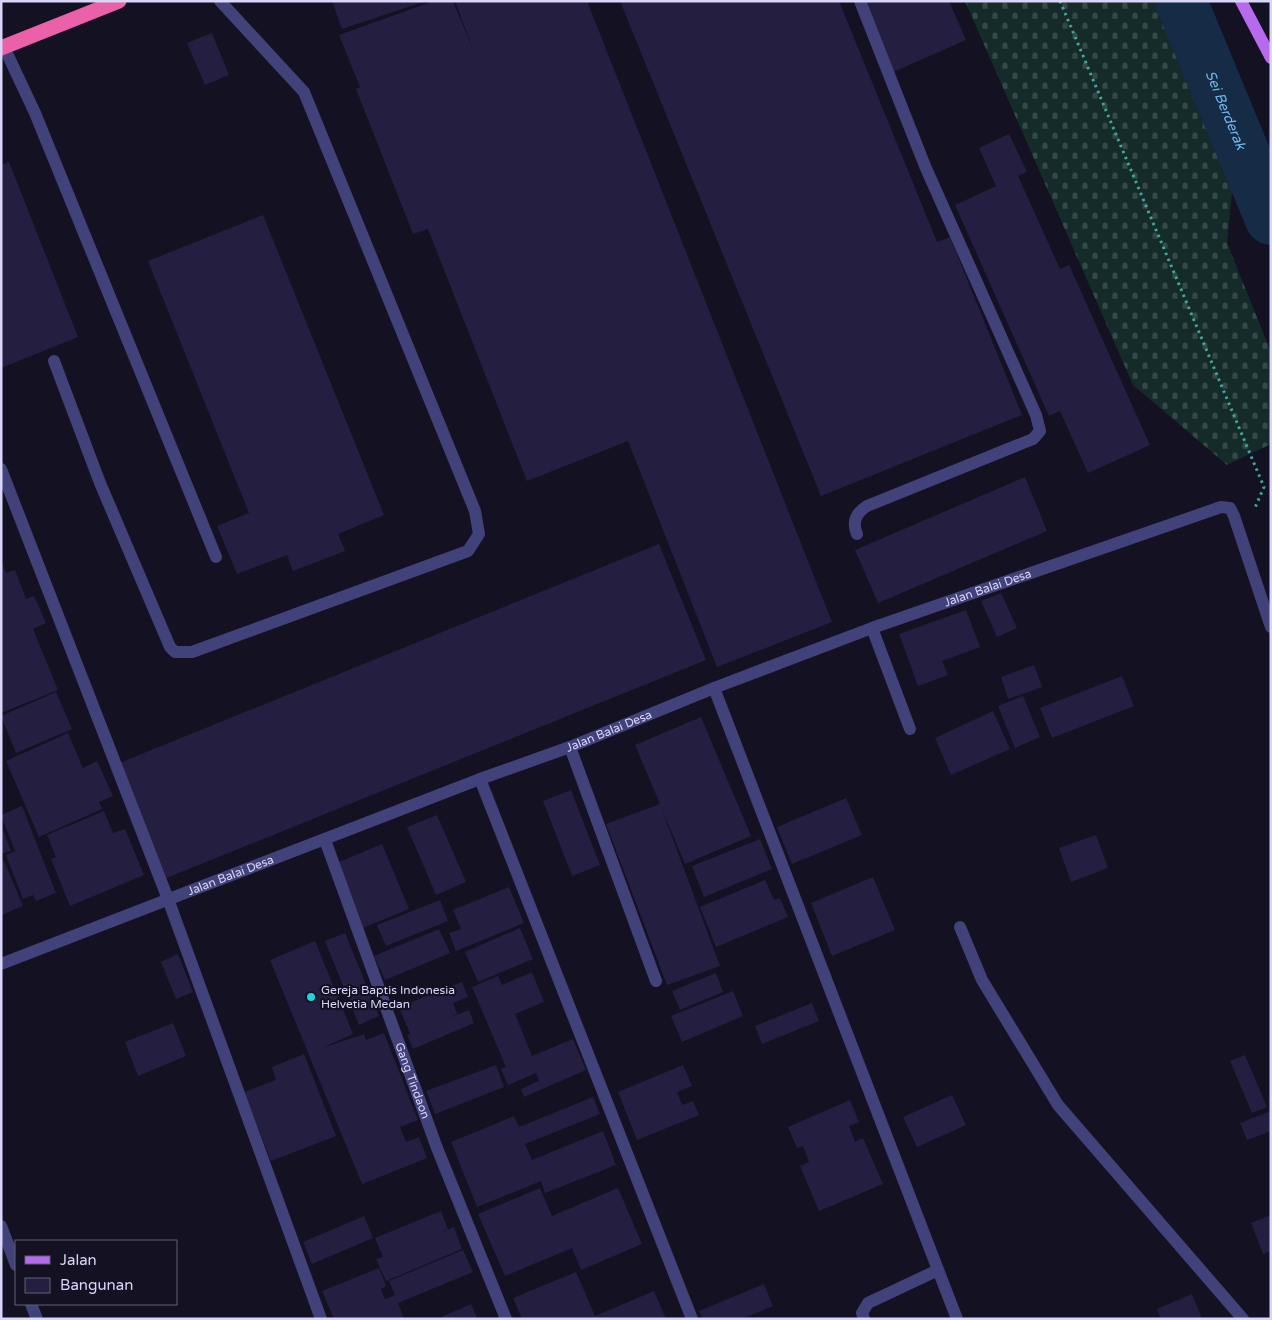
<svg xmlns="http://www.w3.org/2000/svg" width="1272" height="1320" viewBox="0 0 1272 1320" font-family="'Varela Round',sans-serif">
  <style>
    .cemetery { fill: url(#cemetery-stones) }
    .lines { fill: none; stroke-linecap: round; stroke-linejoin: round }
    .river { stroke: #162b46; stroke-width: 52 }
    .building { fill: #241f40 }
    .path { stroke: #3ea69c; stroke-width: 3; stroke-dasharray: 2.5 4; stroke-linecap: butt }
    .lane { stroke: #42427b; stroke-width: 12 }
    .street { stroke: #42427b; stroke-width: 12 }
    .primary { stroke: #b66bec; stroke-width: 12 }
    .highway { stroke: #eb61a9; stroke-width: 15 }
    .poi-dot { fill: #1dd4e0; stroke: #131122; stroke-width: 2 }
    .labels { text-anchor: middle; stroke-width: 4.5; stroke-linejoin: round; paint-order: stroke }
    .street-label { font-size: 12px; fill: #d9d6fa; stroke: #131122 }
    .poi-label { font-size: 12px; fill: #d9d6fa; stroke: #131122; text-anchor: start }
    .water-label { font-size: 14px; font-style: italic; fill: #71b9ed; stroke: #131122 }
  </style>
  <defs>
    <pattern id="cemetery-stones" width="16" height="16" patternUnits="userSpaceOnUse" patternTransform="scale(1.25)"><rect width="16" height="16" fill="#142b29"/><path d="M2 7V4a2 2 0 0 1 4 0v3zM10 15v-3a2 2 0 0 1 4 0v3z" fill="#364949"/></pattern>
  </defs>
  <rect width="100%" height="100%" fill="#131122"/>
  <path class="cemetery" d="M 965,1 L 1161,1 L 1233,182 L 1227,243 L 1271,352 L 1271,444 L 1227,465 L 1133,385 Z"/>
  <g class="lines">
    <path class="river" id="s1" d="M 1181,1 L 1271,219"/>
  </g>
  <path class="building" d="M 332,1 L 423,1 L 423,2 L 342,29 Z
    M 434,1 L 453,1 L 474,52 L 455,1 L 587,1 L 832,622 L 717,667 L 628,441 L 527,481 L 428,229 L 413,234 L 356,89 L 360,87 L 339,35 Z
    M 620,1 L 839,1 L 937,242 L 950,237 L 1022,415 L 821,496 Z
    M 863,1 L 949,1 L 966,40 L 893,72 Z
    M 212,33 L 229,75 L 205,85 L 187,43 Z
    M 1009,134 L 1027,172 L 1018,176 L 1060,269 L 1069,265 L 1150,445 L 1088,473 L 1060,411 L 1049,416 L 955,205 L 996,186 L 979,148 Z
    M 9,162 L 78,337 L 1,368 L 1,165 Z
    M 263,215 L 384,515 L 338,534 L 345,551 L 293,571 L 287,555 L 237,574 L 217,526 L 249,513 L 148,261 Z
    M 1025,477 L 1047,531 L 878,603 L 855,550 Z
    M 659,544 L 706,660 L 164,879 L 117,764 Z
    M 1,561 L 6,573 L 15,570 L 26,599 L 34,596 L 46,623 L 33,629 L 58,690 L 1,713 Z
    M 1001,593 L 1017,628 L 997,637 L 981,601 Z
    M 966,610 L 980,647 L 942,661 L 948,675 L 918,686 L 899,634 Z
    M 1034,665 L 1042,687 L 1008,699 L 1001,677 Z
    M 1122,676 L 1134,706 L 1052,738 L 1040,708 Z
    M 56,692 L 72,729 L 16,753 L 1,716 Z
    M 1023,696 L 1040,737 L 1015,748 L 998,706 Z
    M 993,711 L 1010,749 L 951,775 L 935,738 Z
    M 701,717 L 751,836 L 685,864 L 661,807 L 720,966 L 667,985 L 606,824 L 660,804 L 635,745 Z
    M 68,733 L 83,768 L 97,761 L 113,796 L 99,802 L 102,809 L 39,837 L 6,761 Z
    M 571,790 L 600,865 L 572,876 L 543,801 Z
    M 846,798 L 862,835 L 792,864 L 777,827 Z
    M 22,806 L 56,893 L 36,901 L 33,895 L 23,899 L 6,855 L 15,851 L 1,815 Z
    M 104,811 L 113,833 L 125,829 L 144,875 L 70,906 L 51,859 L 56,857 L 47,835 Z
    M 437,815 L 466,882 L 436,895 L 407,827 Z
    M 1,825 L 11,851 L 1,854 Z
    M 1096,835 L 1108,868 L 1071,882 L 1059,848 Z
    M 760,839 L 772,869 L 704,897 L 692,866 Z
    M 382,844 L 409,909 L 363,928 L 337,863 Z
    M 4,861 L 23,906 L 1,915 L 1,862 Z
    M 873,877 L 895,930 L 832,956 L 811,903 Z
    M 765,880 L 774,900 L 780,898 L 788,917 L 716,947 L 700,907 Z
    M 509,887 L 524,923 L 456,951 L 449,933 L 461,929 L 453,910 Z
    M 440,900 L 448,921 L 386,946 L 377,925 Z
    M 520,928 L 533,959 L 478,982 L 465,952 Z
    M 439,929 L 450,953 L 385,980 L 374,956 Z
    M 345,933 L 379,1016 L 359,1025 L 325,941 Z
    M 315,941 L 353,1034 L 322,1048 L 364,1034 L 366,1040 L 384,1033 L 418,1120 L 400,1127 L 406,1142 L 419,1137 L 427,1158 L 362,1184 L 270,960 Z
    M 178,954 L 193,992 L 176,999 L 161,962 Z
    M 532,972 L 544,1002 L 515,1014 L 532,1056 L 573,1039 L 586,1070 L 524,1097 L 521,1089 L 539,1081 L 536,1073 L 508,1085 L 501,1069 L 506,1067 L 472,987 L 498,976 L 502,985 Z
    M 716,973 L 723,992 L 680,1010 L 672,991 Z
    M 462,982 L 468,997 L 453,1003 L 457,1014 L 446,1019 L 469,1010 L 474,1023 L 413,1049 L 407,1035 L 410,1034 L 399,1007 Z
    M 733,991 L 743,1016 L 682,1042 L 671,1016 Z
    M 812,1003 L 819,1021 L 762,1044 L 755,1026 Z
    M 173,1023 L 186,1056 L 138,1076 L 125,1042 Z
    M 304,1054 L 336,1136 L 271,1161 L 244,1092 L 276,1080 L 272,1067 Z
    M 1245,1055 L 1267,1107 L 1252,1113 L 1230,1061 Z
    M 496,1065 L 504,1087 L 435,1114 L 426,1091 Z
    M 683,1065 L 692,1086 L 677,1092 L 682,1105 L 693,1101 L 699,1115 L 637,1140 L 618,1092 Z
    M 952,1095 L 966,1125 L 917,1147 L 903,1117 Z
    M 593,1097 L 600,1114 L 525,1144 L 532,1160 L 603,1131 L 616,1165 L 545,1193 L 541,1181 L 477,1207 L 451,1142 L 514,1116 L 519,1127 Z
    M 850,1100 L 859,1122 L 849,1126 L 855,1142 L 863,1138 L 883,1184 L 819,1211 L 800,1166 L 809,1162 L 803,1146 L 797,1148 L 788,1127 Z
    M 1271,1111 L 1271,1131 L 1247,1140 L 1240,1123 Z
    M 540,1188 L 552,1216 L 618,1188 L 642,1244 L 581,1270 L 572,1248 L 505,1276 L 478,1214 Z
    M 441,1211 L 448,1229 L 432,1236 L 454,1227 L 462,1249 L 386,1281 L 376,1259 L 383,1257 L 375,1238 Z
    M 1271,1215 L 1271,1251 L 1263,1254 L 1251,1223 Z
    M 364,1216 L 373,1238 L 312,1264 L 303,1242 Z
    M 463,1250 L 473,1272 L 398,1303 L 404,1319 L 334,1319 L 322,1291 L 379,1268 L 386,1286 L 381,1289 L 385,1299 L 395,1295 L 389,1281 Z
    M 576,1272 L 595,1316 L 654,1291 L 666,1319 L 522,1319 L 513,1298 Z
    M 764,1284 L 773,1306 L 742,1319 L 697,1319 L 702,1317 L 699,1311 Z
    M 1192,1294 L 1202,1319 L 1161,1319 L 1157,1309 Z
    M 471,1304 L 477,1318 L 437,1319 Z"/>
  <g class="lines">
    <path class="path" d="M 1060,1 L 1264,487 L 1254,510"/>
    <path class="lane" d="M 4,47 L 35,113 L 216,557
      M 54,361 L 100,483 L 170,647 L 175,652 L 192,652 L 468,551 L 479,534 L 475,511 L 304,92 L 220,1
      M 857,534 C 852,522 856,513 867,506 L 1033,439 L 1040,431 L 1036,415 L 925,166 L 860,1"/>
    <g class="street">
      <path d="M 1,469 L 168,899 L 321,1319"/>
      <path d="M 872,628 L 910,729"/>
      <path d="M 714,688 L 957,1319"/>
      <path d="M 570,747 L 656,981"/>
      <path d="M 480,779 L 692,1319"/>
      <path id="s2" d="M 325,840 L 437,1148 L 506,1319"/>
      <path d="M 960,927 L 982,980 L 1058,1105 L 1243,1319"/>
      <path id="s3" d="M 1,964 L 480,779 L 570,747 L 714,688 L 872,628 L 1221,507 L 1230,508 L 1234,516 L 1271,627"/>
      <path d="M 1,1226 L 16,1265"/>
      <path d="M 31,1304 L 37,1319"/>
      <path d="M 864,1319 L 862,1313 L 868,1303 L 938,1270"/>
    </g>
    <path class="primary" d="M 1241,1 L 1271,58"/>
    <path class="highway" d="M 1,48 L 119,1"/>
  </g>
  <circle class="poi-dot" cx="311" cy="997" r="5"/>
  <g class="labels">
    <g class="street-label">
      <text dy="4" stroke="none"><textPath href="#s3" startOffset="1056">Jalan Balai Desa</textPath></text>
      <text dy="4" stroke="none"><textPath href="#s3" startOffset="651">Jalan Balai Desa</textPath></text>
      <text dy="4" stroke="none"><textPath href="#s3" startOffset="246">Jalan Balai Desa</textPath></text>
      <text dy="4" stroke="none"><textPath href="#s2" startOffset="256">Gang Tindaon</textPath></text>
    </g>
    <g class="poi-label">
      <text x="321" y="994">Gereja Baptis Indonesia<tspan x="321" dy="14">Helvetia Medan</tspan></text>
    </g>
    <g class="water-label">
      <text dy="5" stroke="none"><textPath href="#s1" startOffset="118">Sei Berderak</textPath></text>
    </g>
  </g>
  <rect width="1272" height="1320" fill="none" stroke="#d9d6fa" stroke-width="5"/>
  <rect x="15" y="1240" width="162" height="65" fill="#131122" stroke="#626078"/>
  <rect x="25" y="1256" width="25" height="8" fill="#b66bec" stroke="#626078"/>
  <text x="60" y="1265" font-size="15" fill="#d9d6fa">Jalan</text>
  <rect x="25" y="1278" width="25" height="15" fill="#241f40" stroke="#626078"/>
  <text x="60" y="1290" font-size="15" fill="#d9d6fa">Bangunan</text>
</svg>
